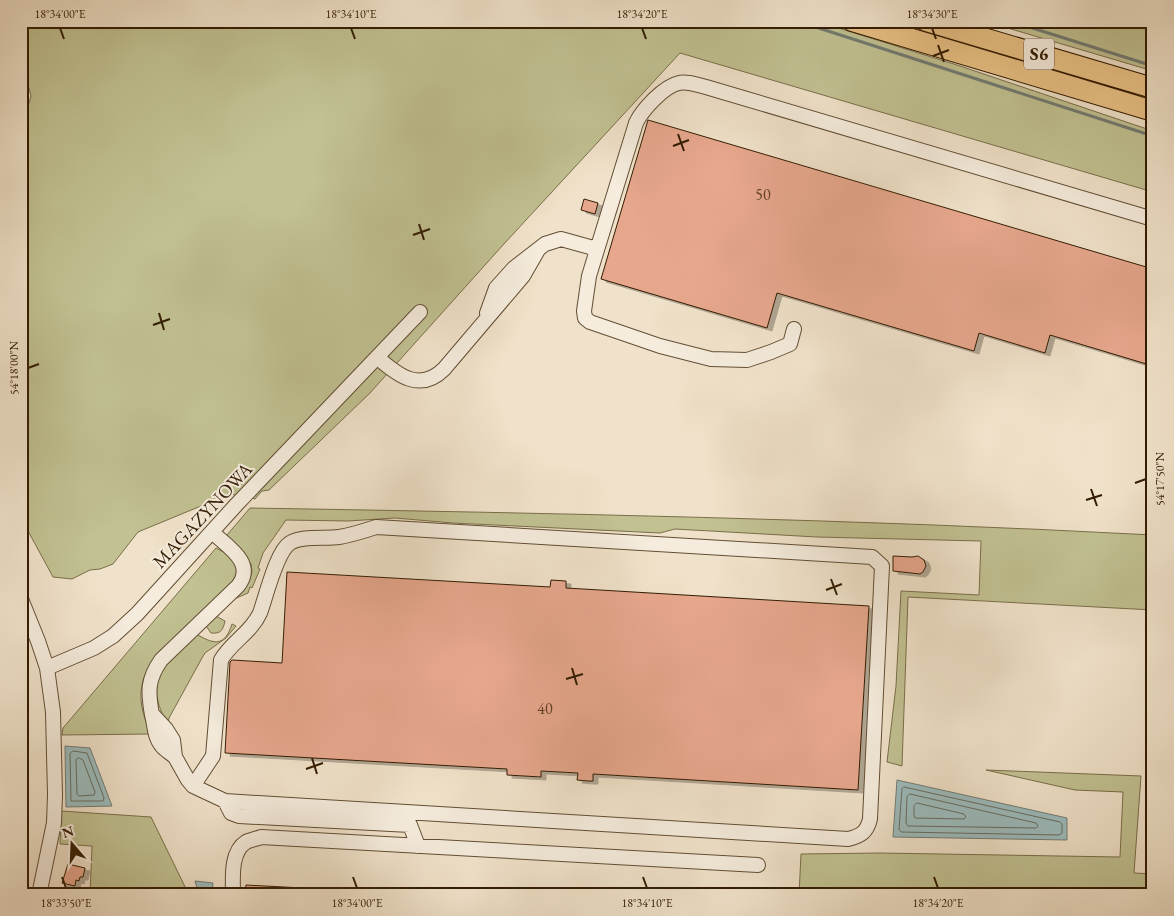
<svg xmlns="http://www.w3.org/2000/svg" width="1174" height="916" viewBox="0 0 1174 916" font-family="'EB Garamond',serif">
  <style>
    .green { fill: #c1c192; stroke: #7a6e4a }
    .water { fill: #9cbcbe; stroke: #727c73 }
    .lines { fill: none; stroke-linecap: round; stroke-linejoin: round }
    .shore { stroke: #686c60; stroke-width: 1 }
    .stream { stroke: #727c73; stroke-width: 3 }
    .building { fill: #e7a78d; stroke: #331c02; filter: url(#shadow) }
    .minor-casing { stroke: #624e34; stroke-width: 16 }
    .highway-casing { stroke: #331c02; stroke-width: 22 }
    .minor { stroke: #f5ecdd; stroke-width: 14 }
    .highway { stroke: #e8c185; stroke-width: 20 }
    .ticks { fill: none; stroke: #331c02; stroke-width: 2 }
    .labels { text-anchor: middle; stroke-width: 4; stroke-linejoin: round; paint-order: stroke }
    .number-label { font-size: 16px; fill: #603f25 }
    .shield { fill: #f5ecdd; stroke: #6d5a44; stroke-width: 1 }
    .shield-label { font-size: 18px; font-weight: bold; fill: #331c02 }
    .street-label { font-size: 19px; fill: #331c02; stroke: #f5ecdd }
    .neatline { fill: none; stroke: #331c02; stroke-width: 2 }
    .ticks-label { font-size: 12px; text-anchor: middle; fill: #331c02 }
  </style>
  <defs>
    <filter id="shadow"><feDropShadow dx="5" dy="3" stdDeviation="0" flood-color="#0004"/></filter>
  </defs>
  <rect width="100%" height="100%" fill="#f0e2ca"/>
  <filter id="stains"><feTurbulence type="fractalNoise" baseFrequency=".004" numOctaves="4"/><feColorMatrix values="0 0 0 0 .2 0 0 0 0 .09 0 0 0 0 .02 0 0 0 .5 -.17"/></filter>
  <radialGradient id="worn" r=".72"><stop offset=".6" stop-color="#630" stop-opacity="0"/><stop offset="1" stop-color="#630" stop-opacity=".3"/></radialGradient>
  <path class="green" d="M 21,21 L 816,21 L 957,65 L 1153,131 L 1153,192 L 680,53 L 503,245 L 370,393 L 269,490 L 262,491 L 255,499 L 230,494 L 138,532 L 113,564 L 100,569 L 90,570 L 72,579 L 53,577 L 21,518 L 21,116 L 29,103 L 31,96 L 29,88 L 21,76 Z
    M 878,21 L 897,21 L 1153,97 L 1153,102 Z
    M 984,21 L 1153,21 L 1153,71 Z
    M 250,508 C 551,513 852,519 1153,535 L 1153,610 L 908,597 L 902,766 L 887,762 L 896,686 L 901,591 L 979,595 L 981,541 L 817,537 L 675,529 L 660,533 L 453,523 L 395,518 L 348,521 L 286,520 L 263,553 L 258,568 L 260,569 L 252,588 L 250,587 L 248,593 L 232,600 L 216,616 L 225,621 C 223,630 221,634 211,633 L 206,626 L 249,582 L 252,572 L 251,564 L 247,558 L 228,539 L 227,535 Z
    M 216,548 L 229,555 L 238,568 L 237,576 L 233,583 L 158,654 C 136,681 137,703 151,734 L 62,735 L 63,728 Z
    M 232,624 L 236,626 L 226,638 L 205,653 L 202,658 L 169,718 L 168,725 C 143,681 163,667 193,637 L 198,635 C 215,645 225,646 232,624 Z
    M 986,770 L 1141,776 L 1134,873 L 1153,874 L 1153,895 L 799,895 L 801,854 L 880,853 L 1120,857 L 1123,792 L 1075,790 Z
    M 61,811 L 151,817 L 189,895 L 90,895 L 92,846 L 60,844 Z"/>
  <path class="water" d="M 65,746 L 90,748 L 112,806 L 66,807 Z
    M 897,780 L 1067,818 L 1067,840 L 893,837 Z
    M 195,881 L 213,883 L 212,895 L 199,895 Z"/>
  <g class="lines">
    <path class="shore" d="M 73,751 L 87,753 L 104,798 L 103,801 L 71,801 L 70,754 Z
      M 79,758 L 83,760 L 95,792 L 94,795 L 79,796 L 77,794 L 76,760 Z
      M 904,787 L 1060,822 L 1062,824 L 1062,833 L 1059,835 L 901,832 L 899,829 L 902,789 Z
      M 910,794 L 1036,823 L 1038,826 L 1036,828 L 908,826 L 906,823 L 907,797 Z
      M 917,803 L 964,814 L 966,817 L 964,819 L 915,818 L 914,816 L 914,806 Z"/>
    <path class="stream" d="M 797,21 L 1153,136
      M 1010,21 L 1153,66"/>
  </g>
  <path class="building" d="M 648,120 L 1153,269 L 1153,366 L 1050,335 L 1045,353 L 979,333 L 974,351 L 777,293 L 767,328 L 601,279 Z
    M 584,199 L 598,203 L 595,214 L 581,210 Z
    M 893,556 L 912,557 L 918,556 L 924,560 L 926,566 L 923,572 L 920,574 L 893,571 Z
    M 287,572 L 550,587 L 551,580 L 566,581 L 566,588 L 869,606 L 858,790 L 593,774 L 593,781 L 588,781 L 577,780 L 578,773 L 541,771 L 541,777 L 507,775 L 507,769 L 225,753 L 230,662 L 232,660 L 282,663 Z
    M 68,864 L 85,868 L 83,877 L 80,877 L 79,881 L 76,880 L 75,886 L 62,883 Z
    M 246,885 L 303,888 L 303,895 L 245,895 Z"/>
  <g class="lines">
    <g class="minor-casing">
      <path id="minor" d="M 487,313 L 496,288 L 514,268 L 545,244 L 561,239 L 597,249
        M 794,329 L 790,344 L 771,352 L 747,360 L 711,359 L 660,346 L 590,322 L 585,318 L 584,311 L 589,276 L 636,123 C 642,110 664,86 679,83 C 687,81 698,85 706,87 L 1153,219
        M 377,357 C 397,375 420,393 444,369 L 523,276 L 538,250
        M 21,599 L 38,641 L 47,668 L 53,712 L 55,795 L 54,823 L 39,895
        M 47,668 L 94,648 L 113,636 L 137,614 L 236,505 L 420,312
        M 153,715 L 166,729 L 173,740 L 175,757 L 188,780 L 193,786 L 225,801 L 848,839 C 861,836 867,832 870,819 L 882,566 L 872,557 L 376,527 C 364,531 352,535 339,537 C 326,539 301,535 290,543 C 276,552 266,597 260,613 C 251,633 231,642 221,660 L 213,756 L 193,786
        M 175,757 C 171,753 164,750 161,745 C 154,736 155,726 152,715 C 148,692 147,680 161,660 L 238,586 C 256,563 228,547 212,532
        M 225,801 L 231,813 L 239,816 L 410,825 L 418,846
        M 233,895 C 233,879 230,852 246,842 C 250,840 256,839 261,837 L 758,865"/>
    </g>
    <g class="highway-casing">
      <path id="highway" d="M 852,21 L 1153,111
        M 926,21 L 1153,88"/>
    </g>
    <use href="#minor" class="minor"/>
    <use href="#highway" class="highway"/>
  </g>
  <path class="ticks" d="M 60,28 L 64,39M 351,28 L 355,39M 642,28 L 646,39M 932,28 L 936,39M 938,45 L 944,62M 933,56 L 949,50M 678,134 L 684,151M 673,146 L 689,140M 419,224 L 424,240M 413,235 L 430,229M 159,313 L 164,330M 153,325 L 170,319M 28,368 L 39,364M 1135,483 L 1146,479M 1091,489 L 1097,506M 1086,500 L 1102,495M 831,579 L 837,595M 826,590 L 842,584M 572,668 L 577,685M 566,679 L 583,674M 312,758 L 317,774M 306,769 L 323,763M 62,877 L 66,888M 353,877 L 357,888M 643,877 L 647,888M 934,877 L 938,888"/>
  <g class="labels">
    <g class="number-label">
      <text x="763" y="200">50</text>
      <text x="545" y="714">40</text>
    </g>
    <rect class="shield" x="1024" y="38.5" width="30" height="31" rx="4"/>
    <g class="shield-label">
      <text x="1039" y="60">S6</text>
    </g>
    <g class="street-label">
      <text transform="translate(202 515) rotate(-47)" y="7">MAGAZYNOWA</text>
    </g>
  </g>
  <rect width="1174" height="916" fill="none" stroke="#f0e2ca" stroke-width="55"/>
  <g transform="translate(72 844) rotate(341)" stroke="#f5ecdd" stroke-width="4" paint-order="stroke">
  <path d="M0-4L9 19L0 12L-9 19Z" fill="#331c02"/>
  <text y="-8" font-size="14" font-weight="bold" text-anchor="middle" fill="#331c02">N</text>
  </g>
  <rect x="28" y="28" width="1118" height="860" class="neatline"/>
  <g class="ticks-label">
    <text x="60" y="18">18°34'00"E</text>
    <text x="351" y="18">18°34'10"E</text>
    <text x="642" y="18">18°34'20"E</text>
    <text x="932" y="18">18°34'30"E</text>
    <text transform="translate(14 368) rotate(-90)" y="4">54°18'00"N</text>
    <text transform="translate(1160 479) rotate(-90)" y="4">54°17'50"N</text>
    <text x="66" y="907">18°33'50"E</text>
    <text x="357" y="907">18°34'00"E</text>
    <text x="647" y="907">18°34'10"E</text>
    <text x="938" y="907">18°34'20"E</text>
  </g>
  <rect width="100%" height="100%" filter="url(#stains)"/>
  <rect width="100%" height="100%" fill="url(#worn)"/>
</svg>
